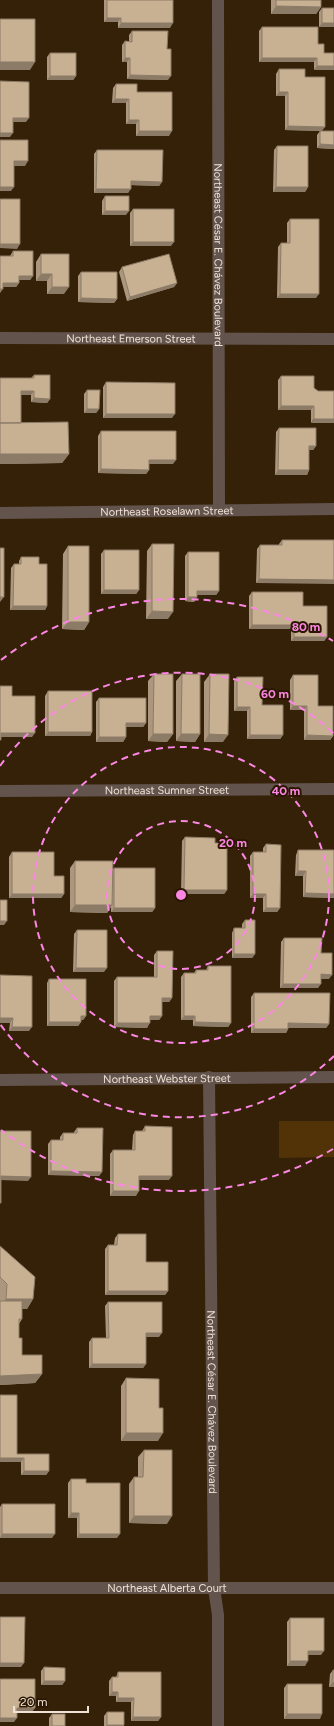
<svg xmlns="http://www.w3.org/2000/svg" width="334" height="1726" viewBox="0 0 334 1726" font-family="Figtree,sans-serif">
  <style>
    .green { fill: #523308 }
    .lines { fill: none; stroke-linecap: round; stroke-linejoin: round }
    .minor { stroke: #62534d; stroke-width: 12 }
    .wall { fill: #ac977e }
    .shaded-wall { fill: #8c7b67 }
    .building { fill: #c8b093; stroke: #8c7b67 }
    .ring { fill: none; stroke: #fc86e3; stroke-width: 2; stroke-dasharray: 7 5 }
    .labels { text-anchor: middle; stroke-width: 4; stroke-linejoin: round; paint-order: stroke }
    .street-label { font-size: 11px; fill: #efe2d4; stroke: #2b1701 }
    .centre { fill: #fc86e3; stroke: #2b1701; stroke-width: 2 }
    .ring-label { font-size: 12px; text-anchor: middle; font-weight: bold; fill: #fc86e3; stroke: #2b1701; stroke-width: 4; stroke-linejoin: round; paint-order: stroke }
  </style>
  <rect width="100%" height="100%" fill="#352108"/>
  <path class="green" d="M 279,1121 L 334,1121 L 334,1157 L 279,1158 Z"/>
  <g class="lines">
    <g class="minor">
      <path id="s1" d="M 218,0 L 219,511"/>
      <path id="s2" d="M 0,338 L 334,339"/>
      <path id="s3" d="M 0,513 L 334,509"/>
      <path id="s4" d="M 0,791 L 334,789"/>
      <path id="s5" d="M 209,1077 L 214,1588 L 218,1615 L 218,1726"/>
      <path id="s6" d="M 0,1080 L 334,1077"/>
      <path id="s7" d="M 0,1588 L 334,1588"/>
    </g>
  </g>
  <path class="wall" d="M 104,0 L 173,0 L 170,28 L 118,28 L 118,22 L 104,22 Z
    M 271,0 L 321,0 L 321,7 L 316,14 L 271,14 Z
    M 322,8 L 334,27 L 319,27 L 319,12 Z
    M 262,27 L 318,44 L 324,53 L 334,53 L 314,70 L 314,62 L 259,62 L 259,31 Z
    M 132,31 L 167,49 L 168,80 L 127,79 L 127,62 L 122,62 L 122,45 L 125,41 L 129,41 L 129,35 Z
    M 50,53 L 76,76 L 73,80 L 47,80 L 47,57 Z
    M 279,69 L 322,131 L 285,130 L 285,96 L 276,96 L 276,74 Z
    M 116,84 L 137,92 L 169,136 L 136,136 L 136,124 L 126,124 L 126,103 L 112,103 L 113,88 Z
    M 320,131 L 334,131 L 334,149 L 317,148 L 317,135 Z
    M 277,146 L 308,187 L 305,192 L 273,192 L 274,150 Z
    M 97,150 L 162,182 L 159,186 L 131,185 L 128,193 L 94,193 L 94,154 Z
    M 105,196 L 126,215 L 102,215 L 102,201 Z
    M 133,209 L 171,246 L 130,246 L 130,213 Z
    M 290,219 L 316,298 L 277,298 L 278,247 L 281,243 L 287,243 L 287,223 Z
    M 13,251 L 33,276 L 30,280 L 19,280 L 19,283 L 16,287 L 3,287 L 0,293 L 10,256 Z
    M 41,254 L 64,294 L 47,294 L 47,281 L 36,281 L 36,262 Z
    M 122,267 L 177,283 L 174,287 L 127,301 L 119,272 Z
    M 81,272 L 117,299 L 114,303 L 78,302 L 78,276 Z
    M 34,375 L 50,399 L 47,403 L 31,402 L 31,395 L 21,395 L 21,423 L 69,454 L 62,463 L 0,464 L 0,378 L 31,378 Z
    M 281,376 L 314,388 L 318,391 L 334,391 L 311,423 L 311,410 L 278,410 L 278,380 Z
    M 106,382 L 172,418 L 103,418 L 103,387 Z
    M 87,390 L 99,409 L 96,413 L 84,413 L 84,394 Z
    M 279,428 L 316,446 L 313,450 L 309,450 L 309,470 L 307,475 L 275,475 L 276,432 Z
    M 101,431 L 173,464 L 149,464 L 149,470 L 146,474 L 98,473 L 98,436 Z
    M 282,540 L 334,540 L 256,583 L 257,549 L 260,545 L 279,545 L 279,544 Z
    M 152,544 L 168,619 L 146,619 L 147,551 Z
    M 68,546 L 89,622 L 84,630 L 62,629 L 63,554 Z
    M 104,550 L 139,590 L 136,594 L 101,594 L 101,554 Z
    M 188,552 L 219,591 L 216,595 L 197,595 L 197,597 L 194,602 L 185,601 L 185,556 Z
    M 21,557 L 39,564 L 47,606 L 45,610 L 10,610 L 11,568 L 14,564 L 19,564 L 19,561 Z
    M 252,592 L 303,606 L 327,637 L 324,641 L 291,641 L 291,629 L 249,629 L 249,596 Z
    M 154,674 L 173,734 L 167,742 L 148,741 L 148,681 Z
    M 182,674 L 200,734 L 195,742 L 176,741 L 176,681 Z
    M 210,674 L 223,742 L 204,742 L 204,682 Z
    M 293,675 L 318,706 L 333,736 L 330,740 L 304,740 L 304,710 L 290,710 L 290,680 Z
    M 237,677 L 262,705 L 283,735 L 280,739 L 247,739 L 247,711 L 234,711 L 234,681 Z
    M 48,691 L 92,732 L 90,736 L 45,736 L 45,696 Z
    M 99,698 L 146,723 L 143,727 L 126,727 L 126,737 L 123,742 L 96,742 L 96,702 Z
    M 185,837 L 215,843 L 227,890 L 224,894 L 181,894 L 182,841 Z
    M 266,844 L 280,908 L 277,912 L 263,912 L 263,898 L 250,898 L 250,856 L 253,852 L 263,852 L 263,848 Z
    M 298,850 L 334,898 L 303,897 L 303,876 L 295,876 L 296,855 Z
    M 12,852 L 54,876 L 64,894 L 61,898 L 9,898 L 9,857 Z
    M 75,861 L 113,870 L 114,868 L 155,908 L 152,912 L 111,912 L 111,907 L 107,913 L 70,912 L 70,868 Z
    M 245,920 L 255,954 L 252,958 L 232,958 L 232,933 L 234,928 L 242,928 L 242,924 Z
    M 77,930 L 104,972 L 73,972 L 74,934 Z
    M 284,938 L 321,953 L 329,979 L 321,979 L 318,988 L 280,988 L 281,942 Z
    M 157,951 L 172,998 L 169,1002 L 162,1002 L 162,1016 L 159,1020 L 150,1020 L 147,1028 L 114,1027 L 114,981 L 117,977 L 154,977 L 154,955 Z
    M 208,966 L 231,1023 L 228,1027 L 193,1026 L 193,1020 L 181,1020 L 181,977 L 184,973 L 194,973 L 196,970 L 206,970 Z
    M 0,975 L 29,1031 L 9,1031 L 10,1023 L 0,1023 Z
    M 49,979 L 86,1016 L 83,1020 L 81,1020 L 81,1022 L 78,1026 L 47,1026 L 47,983 Z
    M 254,993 L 329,1024 L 326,1028 L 288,1028 L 288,1029 L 286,1033 L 251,1033 L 251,997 Z
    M 145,1126 L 169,1180 L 139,1180 L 136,1196 L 110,1196 L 110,1154 L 113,1150 L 132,1150 L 133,1135 L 135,1131 L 142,1131 Z
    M 77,1128 L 102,1172 L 99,1176 L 48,1175 L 48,1144 L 51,1140 L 60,1140 L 60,1137 L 63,1133 L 74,1133 L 74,1132 Z
    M 118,1234 L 146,1262 L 168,1291 L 165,1295 L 105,1295 L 105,1249 L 108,1245 L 114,1245 L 115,1238 Z
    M 0,1246 L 33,1299 L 27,1309 L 22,1309 L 22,1319 L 19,1324 L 19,1338 L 22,1355 L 42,1374 L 35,1383 L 0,1385 Z
    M 108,1302 L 159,1337 L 146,1337 L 146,1364 L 143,1368 L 89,1368 L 89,1342 L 92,1338 L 106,1338 L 105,1306 Z
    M 126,1378 L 158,1441 L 121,1441 L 121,1386 Z
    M 144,1450 L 167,1524 L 129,1523 L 129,1484 L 134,1477 L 138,1477 L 138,1457 Z
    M 17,1454 L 49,1471 L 46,1475 L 21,1475 L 21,1462 Z
    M 71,1479 L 86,1483 L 117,1538 L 77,1538 L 77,1518 L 68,1518 L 68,1483 Z
    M 2,1504 L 52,1538 L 0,1538 L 0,1507 Z
    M 290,1618 L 321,1655 L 308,1655 L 305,1666 L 287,1666 L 287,1622 Z
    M 44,1667 L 65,1681 L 62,1685 L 41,1685 L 41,1671 Z
    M 333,1670 L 334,1687 L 329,1687 L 330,1674 Z
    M 118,1672 L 161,1717 L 158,1721 L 131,1721 L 131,1702 L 116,1702 L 116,1696 L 109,1696 L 109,1681 L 112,1677 L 116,1677 Z
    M 287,1684 L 320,1719 L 284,1719 L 284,1688 Z
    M 107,1712 L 124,1726 L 104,1726 L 104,1716 Z
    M 52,1714 L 65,1726 L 49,1726 L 49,1718 Z"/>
  <path class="shaded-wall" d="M 276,6 L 321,7 L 316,14 L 271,14 Z
    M 107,18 L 121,18 L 118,22 L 104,22 Z
    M 121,23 L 173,23 L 170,28 L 118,28 Z
    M 322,23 L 334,23 L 334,27 L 319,27 Z
    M 125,58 L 130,58 L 127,62 L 122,62 Z
    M 262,58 L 317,58 L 314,62 L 259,62 Z
    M 0,62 L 35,62 L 30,70 L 0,70 Z
    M 317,66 L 334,66 L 334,70 L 314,70 Z
    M 130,75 L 171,76 L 168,80 L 127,79 Z
    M 50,76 L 76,76 L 73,80 L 47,80 Z
    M 279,92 L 288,92 L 285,96 L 276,96 Z
    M 115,99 L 129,99 L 126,103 L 112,103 Z
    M 13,118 L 29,118 L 26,122 L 10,122 Z
    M 129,120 L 139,120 L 136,124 L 126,124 Z
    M 288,126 L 325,127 L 322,131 L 285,130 Z
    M 139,131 L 172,131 L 169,136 L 136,136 Z
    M 0,133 L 13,133 L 10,137 L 0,137 Z
    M 320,144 L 334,145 L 334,149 L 317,148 Z
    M 14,161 L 28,161 L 25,166 L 11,166 Z
    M 131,181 L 162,182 L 159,186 L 128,185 Z
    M 0,187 L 14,187 L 11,191 L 0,191 Z
    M 276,187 L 308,187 L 305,192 L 273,192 Z
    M 96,189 L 131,189 L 128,193 L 94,193 Z
    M 105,211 L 129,211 L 126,215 L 102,215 Z
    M 133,242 L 174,242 L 171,246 L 130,246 Z
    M 0,244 L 20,244 L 17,249 L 0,248 Z
    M 41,274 L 52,274 L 47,281 L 36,281 Z
    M 19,276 L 33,276 L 30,280 L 16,280 Z
    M 3,283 L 19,283 L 16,287 L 0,287 Z
    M 177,283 L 174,287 L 127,301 L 130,297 Z
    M 52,287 L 69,287 L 64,294 L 47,294 Z
    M 0,289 L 3,289 L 0,293 Z
    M 280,294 L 319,294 L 316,298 L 277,298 Z
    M 81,298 L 117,299 L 114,303 L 78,302 Z
    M 21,391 L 34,391 L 31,395 L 19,395 Z
    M 34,398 L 50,399 L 47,403 L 31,402 Z
    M 281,406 L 314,406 L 311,410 L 278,410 Z
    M 87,409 L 99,409 L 96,413 L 84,413 Z
    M 106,414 L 175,414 L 172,418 L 103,418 Z
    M 314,419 L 334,419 L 334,423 L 311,423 Z
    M 309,446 L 316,446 L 313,450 L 307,450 Z
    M 0,454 L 69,454 L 62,463 L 0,464 Z
    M 149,460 L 176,460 L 173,464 L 146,464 Z
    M 101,469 L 149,470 L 146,474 L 98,473 Z
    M 278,470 L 309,470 L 307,475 L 275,475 Z
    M 259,579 L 334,580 L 334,584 L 256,583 Z
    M 104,590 L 139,590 L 136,594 L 101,594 Z
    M 197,591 L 219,591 L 216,595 L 194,595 Z
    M 0,597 L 4,597 L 0,602 Z
    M 188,597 L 197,597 L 194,602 L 185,601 Z
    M 13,606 L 47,606 L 45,610 L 10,610 Z
    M 152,611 L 173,612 L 168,619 L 146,619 Z
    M 68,622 L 89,622 L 84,630 L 62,629 Z
    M 252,625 L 294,625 L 291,629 L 249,629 Z
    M 294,637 L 327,637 L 324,641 L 291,641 Z
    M 293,706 L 307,706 L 304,710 L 290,710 Z
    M 237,707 L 250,707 L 247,711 L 234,711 Z
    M 126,723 L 146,723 L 143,727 L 123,727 Z
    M 48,732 L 92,732 L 90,736 L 45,736 Z
    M 1,733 L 35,733 L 32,737 L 0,737 Z
    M 153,734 L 173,734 L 167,742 L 148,741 Z
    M 181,734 L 200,734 L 195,742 L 176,741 Z
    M 209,734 L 228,735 L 223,742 L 204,742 Z
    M 250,735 L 283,735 L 280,739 L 247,739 Z
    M 307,735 L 333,736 L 330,740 L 304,740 Z
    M 99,737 L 126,737 L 123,742 L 96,742 Z
    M 298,871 L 306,871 L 303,876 L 295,876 Z
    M 184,890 L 227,890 L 224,894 L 181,894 Z
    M 305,893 L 334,894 L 334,898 L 303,897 Z
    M 12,894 L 64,894 L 61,898 L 9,898 Z
    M 253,894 L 266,894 L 263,898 L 250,898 Z
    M 75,905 L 112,905 L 107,913 L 70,912 Z
    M 114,908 L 155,908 L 152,912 L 111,912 Z
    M 266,908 L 280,908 L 277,912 L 263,912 Z
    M 0,921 L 7,921 L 4,925 L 0,925 Z
    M 234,954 L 255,954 L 252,958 L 232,958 Z
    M 76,968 L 107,968 L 104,972 L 73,972 Z
    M 321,974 L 332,975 L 329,979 L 318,979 Z
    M 283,984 L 321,984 L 318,988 L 280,988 Z
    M 162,998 L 172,998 L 169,1002 L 159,1002 Z
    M 81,1016 L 86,1016 L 83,1020 L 78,1020 Z
    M 150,1016 L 162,1016 L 159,1020 L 147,1020 Z
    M 184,1016 L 195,1016 L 193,1020 L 181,1020 Z
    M 0,1018 L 13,1018 L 10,1023 L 0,1023 Z
    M 49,1022 L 81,1022 L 78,1026 L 47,1026 Z
    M 195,1022 L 231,1023 L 228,1027 L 193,1026 Z
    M 117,1023 L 150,1023 L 147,1028 L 114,1027 Z
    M 288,1023 L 329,1024 L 326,1028 L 286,1028 Z
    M 12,1027 L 32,1027 L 29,1031 L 9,1031 Z
    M 254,1029 L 288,1029 L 286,1033 L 251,1033 Z
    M 51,1171 L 102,1172 L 99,1176 L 48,1175 Z
    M 1,1176 L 31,1177 L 28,1181 L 0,1180 Z
    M 139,1176 L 172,1176 L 169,1180 L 136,1180 Z
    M 113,1191 L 139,1191 L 136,1196 L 110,1196 Z
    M 108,1291 L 168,1291 L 165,1295 L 105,1295 Z
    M 6,1299 L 33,1299 L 27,1309 L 0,1309 L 0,1307 Z
    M 146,1333 L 162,1333 L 159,1337 L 143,1337 Z
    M 92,1364 L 146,1364 L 143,1368 L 89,1368 Z
    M 42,1374 L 35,1383 L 0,1385 L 0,1376 Z
    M 126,1433 L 163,1433 L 158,1441 L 121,1441 Z
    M 0,1458 L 24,1458 L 21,1462 L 0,1462 Z
    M 24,1471 L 49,1471 L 46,1475 L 21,1475 Z
    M 71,1513 L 79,1513 L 77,1518 L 68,1518 Z
    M 134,1516 L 172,1516 L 167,1524 L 129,1523 Z
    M 2,1534 L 55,1534 L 52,1538 L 0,1538 Z
    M 79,1534 L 120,1534 L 117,1538 L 77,1538 Z
    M 308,1651 L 324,1651 L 321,1655 L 305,1655 Z
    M 290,1661 L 308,1661 L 305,1666 L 287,1666 Z
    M 0,1663 L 24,1663 L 21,1667 L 0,1667 Z
    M 44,1681 L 65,1681 L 62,1685 L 41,1685 Z
    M 332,1683 L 334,1683 L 334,1687 L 329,1687 Z
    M 112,1692 L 118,1692 L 116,1696 L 109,1696 Z
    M 118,1698 L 134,1698 L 131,1702 L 116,1702 Z
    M 17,1708 L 35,1708 L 32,1712 L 14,1712 Z
    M 287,1714 L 322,1714 L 320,1719 L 284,1719 Z
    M 133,1717 L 161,1717 L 158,1721 L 131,1721 Z
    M 0,1718 L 17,1718 L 14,1722 L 0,1722 Z
    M 107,1725 L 124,1725 L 124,1726 L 106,1726 Z"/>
  <path class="building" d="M 107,0 L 173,0 L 173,23 L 121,23 L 121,18 L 107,18 Z
    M 276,0 L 321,0 L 321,7 L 276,6 Z
    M 322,8 L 334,8 L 334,23 L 322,23 Z
    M 0,19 L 35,19 L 35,62 L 0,62 Z
    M 262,27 L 318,27 L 318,44 L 324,44 L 324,53 L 334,53 L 334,66 L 317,66 L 317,58 L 262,58 Z
    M 132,31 L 168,31 L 167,49 L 171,49 L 171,76 L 130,75 L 130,58 L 125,58 L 125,41 L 132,42 Z
    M 50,53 L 76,53 L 76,76 L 50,76 Z
    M 279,69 L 305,69 L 305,77 L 325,77 L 325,127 L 288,126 L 288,92 L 279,92 Z
    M 0,81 L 29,82 L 29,118 L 13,118 L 13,133 L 0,133 Z
    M 116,84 L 137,84 L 137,92 L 172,92 L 172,131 L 139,131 L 139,120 L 129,120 L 129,99 L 115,99 Z
    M 320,131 L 334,131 L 334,145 L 320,144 Z
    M 0,140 L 28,140 L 28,161 L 14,161 L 14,187 L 0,187 Z
    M 277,146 L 308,146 L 308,187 L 276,187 Z
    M 97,150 L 163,150 L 162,182 L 131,181 L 131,189 L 96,189 Z
    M 105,196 L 129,196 L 129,211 L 105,211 Z
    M 0,199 L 20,199 L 20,244 L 0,244 Z
    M 133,209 L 174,209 L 174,242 L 133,242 Z
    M 290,219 L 319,219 L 319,294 L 280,294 L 281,243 L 290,243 Z
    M 13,251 L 33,251 L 33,276 L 19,276 L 19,283 L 3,283 L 3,289 L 0,289 L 0,256 L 13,256 Z
    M 41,254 L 69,254 L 69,287 L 52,287 L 52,274 L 41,274 Z
    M 169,254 L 177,283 L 130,297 L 122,267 Z
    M 81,272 L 117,272 L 117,299 L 81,298 Z
    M 34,375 L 50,375 L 50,399 L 34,398 L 34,391 L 21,391 L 21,423 L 0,423 L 0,378 L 34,378 Z
    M 281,376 L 314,376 L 314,388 L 318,391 L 334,391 L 334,419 L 314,419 L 314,406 L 281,406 Z
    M 106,382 L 175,383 L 175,414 L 106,414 Z
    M 87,390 L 100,390 L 99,409 L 87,409 Z
    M 68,422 L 69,454 L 0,454 L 0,423 Z
    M 279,428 L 316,428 L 316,446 L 309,446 L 309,470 L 278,470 Z
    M 101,431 L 176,431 L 176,460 L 149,460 L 149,470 L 101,469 Z
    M 282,540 L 334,540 L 334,580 L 259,579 L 260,545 L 282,545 Z
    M 152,544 L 174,544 L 173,612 L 152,611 Z
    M 68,546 L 89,546 L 89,622 L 68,622 Z
    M 0,548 L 4,548 L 4,597 L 0,597 Z
    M 104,550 L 139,550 L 139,590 L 104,590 Z
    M 188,552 L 219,552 L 219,591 L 197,591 L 197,597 L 188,597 Z
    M 21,557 L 39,557 L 39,564 L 47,564 L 47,606 L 13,606 L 14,564 L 21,564 Z
    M 252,592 L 303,592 L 303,606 L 327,606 L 327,637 L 294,637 L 294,625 L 252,625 Z
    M 154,674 L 173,674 L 173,734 L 153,734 Z
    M 182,674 L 200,674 L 200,734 L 181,734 Z
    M 210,674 L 229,674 L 228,735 L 209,734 Z
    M 293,675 L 318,675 L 318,706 L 333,706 L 333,736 L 307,735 L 307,706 L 293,706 Z
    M 237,677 L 263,677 L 262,705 L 283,705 L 283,735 L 250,735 L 250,707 L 237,707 Z
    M 0,686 L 12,686 L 12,696 L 35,696 L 35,733 L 1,733 L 1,740 L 0,740 Z
    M 48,691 L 92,691 L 92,732 L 48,732 Z
    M 99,698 L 146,698 L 146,723 L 126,723 L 126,737 L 99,737 Z
    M 185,837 L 215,838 L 215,843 L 227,843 L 227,890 L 184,890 Z
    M 266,844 L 281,845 L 280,908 L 266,908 L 266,894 L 253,894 L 253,852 L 266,852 Z
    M 298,850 L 334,850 L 334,894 L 305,893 L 306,871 L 298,871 Z
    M 12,852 L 54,852 L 54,876 L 64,876 L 64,894 L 12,894 Z
    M 75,861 L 113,861 L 112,905 L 75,905 Z
    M 114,868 L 155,868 L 155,908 L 114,908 Z
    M 0,900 L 7,900 L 7,921 L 0,921 Z
    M 245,920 L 255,920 L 255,954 L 234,954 L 234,928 L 245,928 Z
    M 77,930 L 107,930 L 107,968 L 76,968 Z
    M 284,938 L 322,938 L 321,953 L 332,953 L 332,975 L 321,974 L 321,984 L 283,984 Z
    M 157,951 L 173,951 L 172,998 L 162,998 L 162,1016 L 150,1016 L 150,1023 L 117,1023 L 117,977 L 157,977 Z
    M 208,966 L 231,966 L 231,1023 L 195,1022 L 195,1016 L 184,1016 L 184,973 L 196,973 L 196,970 L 208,970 Z
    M 0,975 L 32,976 L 32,1027 L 12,1027 L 13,1018 L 0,1018 Z
    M 49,979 L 86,979 L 86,1016 L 81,1016 L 81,1022 L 49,1022 Z
    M 254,993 L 330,993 L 329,1024 L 288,1023 L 288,1029 L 254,1029 Z
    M 145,1126 L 172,1127 L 172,1176 L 139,1176 L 139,1191 L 113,1191 L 113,1150 L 135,1150 L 135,1131 L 145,1131 Z
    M 77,1128 L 103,1128 L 102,1172 L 51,1171 L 51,1140 L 63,1140 L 63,1133 L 77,1133 Z
    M 0,1131 L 31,1131 L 31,1177 L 1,1176 L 1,1203 L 0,1203 Z
    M 118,1234 L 146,1234 L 146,1262 L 168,1262 L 168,1291 L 108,1291 L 108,1245 L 117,1245 Z
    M 0,1246 L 35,1277 L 33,1299 L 6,1299 L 7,1284 L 0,1277 Z
    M 0,1301 L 22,1301 L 22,1319 L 19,1319 L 19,1338 L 22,1338 L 22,1355 L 42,1355 L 42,1374 L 0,1376 Z
    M 108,1302 L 162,1302 L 162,1333 L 146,1333 L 146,1364 L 92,1364 L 92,1338 L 109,1338 Z
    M 126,1378 L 159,1379 L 159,1408 L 163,1408 L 163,1433 L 126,1433 Z
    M 0,1395 L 17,1395 L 17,1454 L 49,1454 L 49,1471 L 24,1471 L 24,1458 L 0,1458 Z
    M 144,1450 L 172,1450 L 172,1516 L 134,1516 L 134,1477 L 143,1477 Z
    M 71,1479 L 86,1479 L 86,1483 L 120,1483 L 120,1534 L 79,1534 L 79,1513 L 71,1513 Z
    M 2,1504 L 55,1504 L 55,1534 L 2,1534 Z
    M 0,1617 L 25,1617 L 24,1663 L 0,1663 Z
    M 290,1618 L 324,1618 L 324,1651 L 308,1651 L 308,1661 L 290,1661 Z
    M 44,1667 L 65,1668 L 65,1681 L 44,1681 Z
    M 333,1670 L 334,1670 L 334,1683 L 332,1683 Z
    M 118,1672 L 161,1672 L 161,1717 L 133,1717 L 134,1698 L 118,1698 L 118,1692 L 112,1692 L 112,1677 L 118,1677 Z
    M 0,1679 L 35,1679 L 35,1708 L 17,1708 L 17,1718 L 0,1718 Z
    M 287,1684 L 322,1684 L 322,1714 L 287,1714 Z
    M 107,1712 L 124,1712 L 124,1725 L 107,1725 Z
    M 52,1714 L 65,1714 L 65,1726 L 52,1726 Z"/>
  <g class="ring">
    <circle cx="181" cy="895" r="74"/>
    <circle cx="181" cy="895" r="148"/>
    <path d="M334 1056A222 222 0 0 1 0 1024M0 766A222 222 0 0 1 334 734"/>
    <path d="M333 1149A296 296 0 0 1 1 1130M1 660A296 296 0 0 1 333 641"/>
  </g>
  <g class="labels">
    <g class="street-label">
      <text dy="4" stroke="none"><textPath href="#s1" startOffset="255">Northeast César E. Chávez Boulevard</textPath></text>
      <text dy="4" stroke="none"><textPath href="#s2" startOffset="131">Northeast Emerson Street</textPath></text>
      <text dy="4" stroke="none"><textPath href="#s3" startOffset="167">Northeast Roselawn Street</textPath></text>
      <text dy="4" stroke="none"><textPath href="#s4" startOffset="167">Northeast Sumner Street</textPath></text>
      <text dy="4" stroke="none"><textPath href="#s6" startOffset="167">Northeast Webster Street</textPath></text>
      <text dy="4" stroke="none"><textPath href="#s5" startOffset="325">Northeast César E. Chávez Boulevard</textPath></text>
      <text dy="4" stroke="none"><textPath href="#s7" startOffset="167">Northeast Alberta Court</textPath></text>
    </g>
  </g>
  <circle cx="181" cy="895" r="6" class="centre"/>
  <g class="ring-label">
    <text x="306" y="631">80 m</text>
    <text x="275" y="698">60 m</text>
    <text x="286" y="795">40 m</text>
    <text x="233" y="847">20 m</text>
  </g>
  <path d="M14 1706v6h74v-6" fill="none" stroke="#efe2d4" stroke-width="2"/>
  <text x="20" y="1706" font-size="12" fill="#efe2d4" stroke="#2b1701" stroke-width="3" paint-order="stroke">20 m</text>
</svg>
